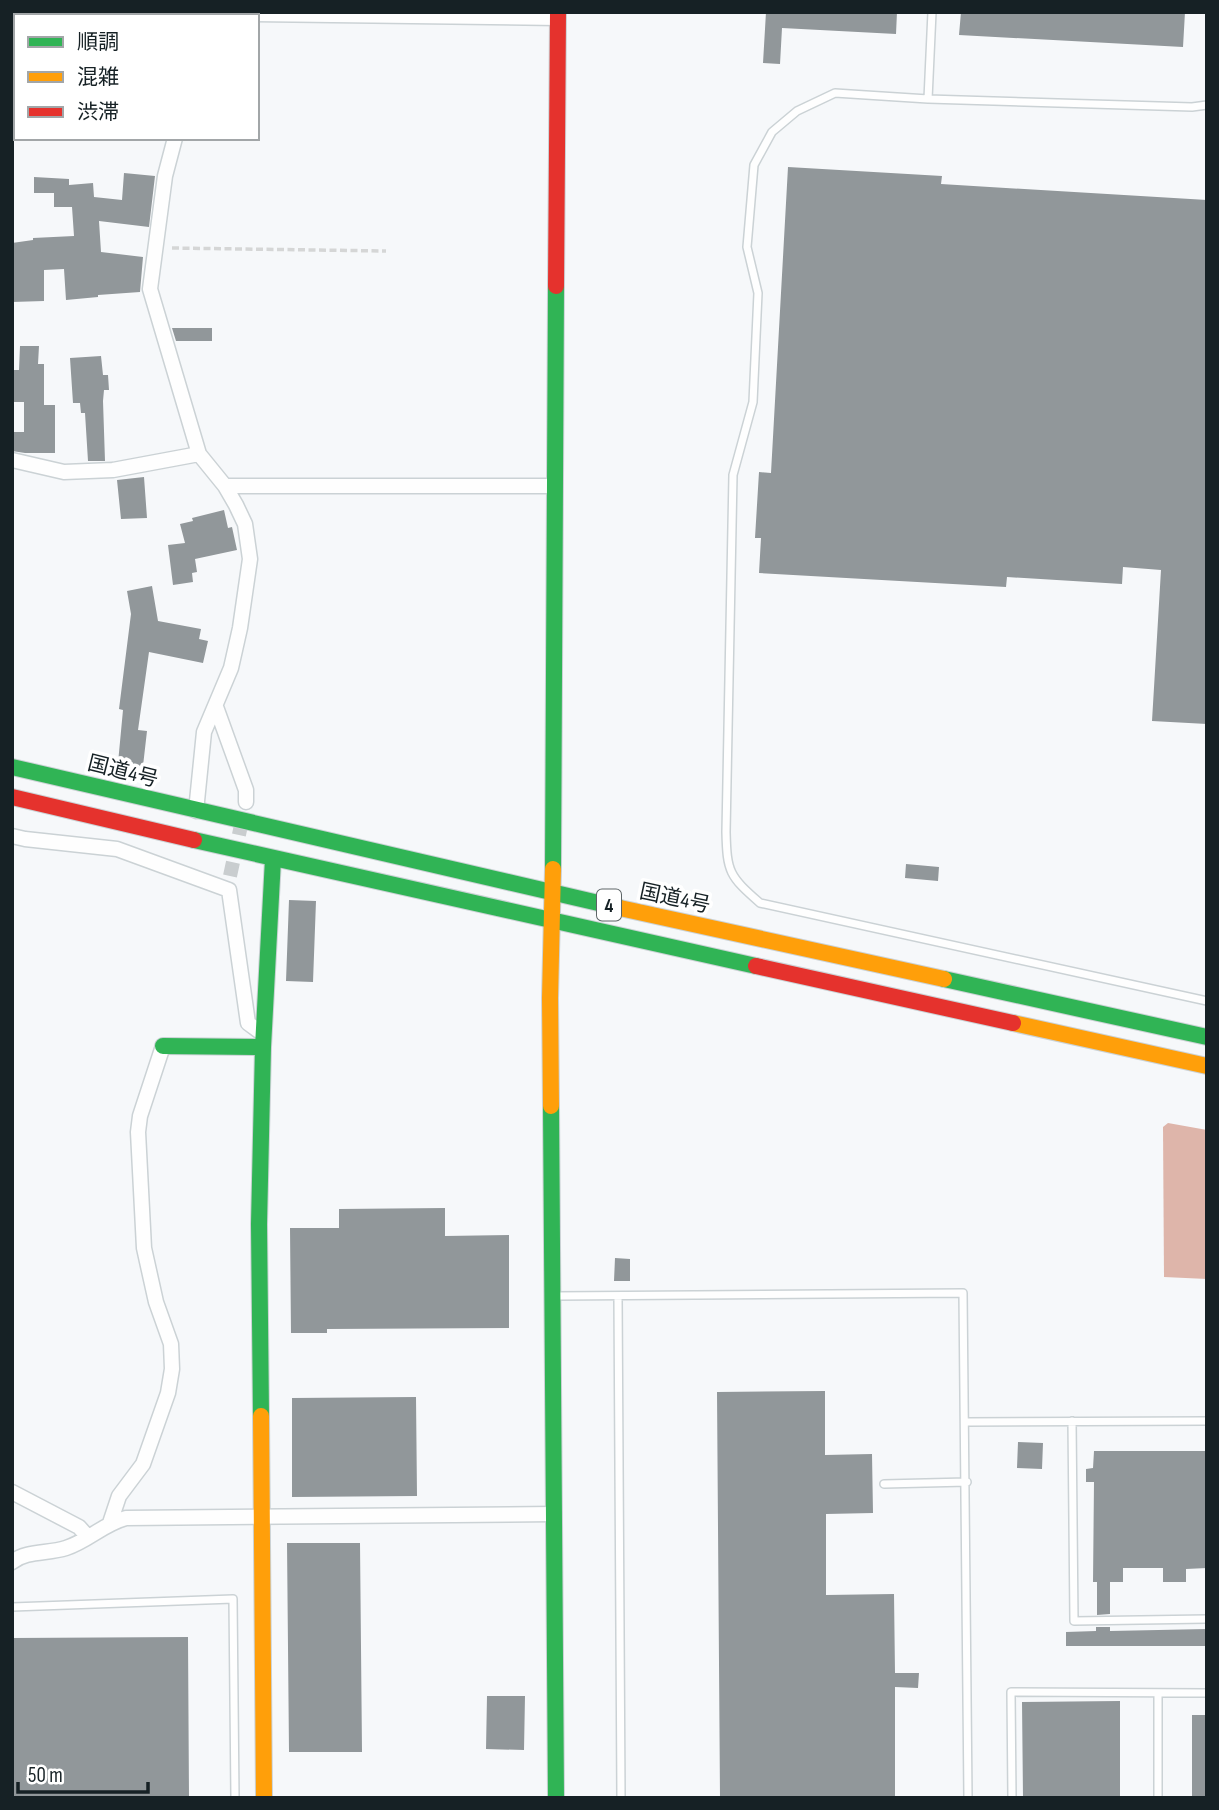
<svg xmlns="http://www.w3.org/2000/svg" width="1219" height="1810" viewBox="0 0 1219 1810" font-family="'Sofia Sans Condensed','Noto Sans JP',sans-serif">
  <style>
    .water { fill: #deb5aa }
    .building { fill: #91979a }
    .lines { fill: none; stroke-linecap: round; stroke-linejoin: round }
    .street-tunnel { stroke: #c9cdcf; stroke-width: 14; stroke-dasharray: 14 7; stroke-linecap: butt }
    .lane-casing { stroke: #cbd2d5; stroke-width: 10 }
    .street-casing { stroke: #cbd2d5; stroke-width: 17 }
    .fast-casing { stroke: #cbd2d5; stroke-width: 18 }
    .slow-casing { stroke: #cbd2d5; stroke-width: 18 }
    .jam-casing { stroke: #cbd2d5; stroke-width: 18 }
    .path { stroke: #d5d6d6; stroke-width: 3.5; stroke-dasharray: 7 3.5; stroke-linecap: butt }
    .lane { stroke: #fefefe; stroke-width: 7 }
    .street { stroke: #fefefe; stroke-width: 14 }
    .fast { stroke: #30b455; stroke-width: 16 }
    .slow { stroke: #ff9f0a; stroke-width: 16 }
    .jam { stroke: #e5322d; stroke-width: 16 }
    .labels { text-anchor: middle; stroke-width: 7; stroke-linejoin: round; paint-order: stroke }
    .shield { fill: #fff; stroke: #5c6466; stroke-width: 2 }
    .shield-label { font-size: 19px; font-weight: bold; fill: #162125 }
    .street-label { font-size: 21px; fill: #162125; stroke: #fff }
  </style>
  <rect width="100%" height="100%" fill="#f6f8fa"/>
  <path class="water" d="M 1168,1123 L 1207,1130 L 1207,1279 L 1164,1277 L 1163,1127 Z"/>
  <path class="building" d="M 766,12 L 897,12 L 896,34 L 782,28 L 780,64 L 763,63 Z
    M 961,12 L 1185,12 L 1183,47 L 959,35 Z
    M 788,167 L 942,176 L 941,184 L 1207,200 L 1207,724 L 1152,721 L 1161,570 L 1123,567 L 1122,584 L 1007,577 L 1006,587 L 759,573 L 761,538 L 755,538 L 759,472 L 771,473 Z
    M 124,173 L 155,176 L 149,227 L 99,221 L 101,252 L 143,257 L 140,292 L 98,295 L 98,297 L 66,300 L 64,269 L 44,270 L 44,301 L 12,302 L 12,243 L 33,240 L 33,238 L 74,236 L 72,207 L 54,207 L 54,193 L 34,193 L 34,177 L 69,179 L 69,185 L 93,183 L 94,197 L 122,200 Z
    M 172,328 L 212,328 L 212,341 L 176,341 Z
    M 20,346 L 39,346 L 38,364 L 44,364 L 44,405 L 55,405 L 55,453 L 25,453 L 12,451 L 14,432 L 24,432 L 24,402 L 12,402 L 12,370 L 19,370 Z
    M 101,356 L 103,375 L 108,375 L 109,390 L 104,390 L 103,401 L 105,461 L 88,461 L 85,413 L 81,413 L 80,403 L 73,403 L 70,358 Z
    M 144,477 L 147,518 L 121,519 L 117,480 Z
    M 224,510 L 228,528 L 232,527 L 237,550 L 195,559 L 197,572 L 192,573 L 193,582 L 173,585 L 168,545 L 185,543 L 180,524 L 193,521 L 192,518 Z
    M 152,586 L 158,621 L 201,629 L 199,639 L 208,641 L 203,663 L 149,652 L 138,730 L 147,731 L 143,766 L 118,763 L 123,710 L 119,709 L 131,614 L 127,591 Z
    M 906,864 L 939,867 L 938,881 L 905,878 Z
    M 289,900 L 316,901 L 313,982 L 286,981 Z
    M 445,1208 L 445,1236 L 509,1235 L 509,1328 L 327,1329 L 327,1333 L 291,1333 L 290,1228 L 339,1228 L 339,1209 Z
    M 615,1258 L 630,1259 L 630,1281 L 614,1281 Z
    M 825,1391 L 825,1455 L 872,1454 L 873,1513 L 826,1514 L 826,1595 L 894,1594 L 895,1673 L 919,1673 L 918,1688 L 895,1687 L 895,1798 L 720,1798 L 717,1392 Z
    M 416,1397 L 417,1496 L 292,1497 L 292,1398 Z
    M 1018,1442 L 1043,1443 L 1042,1469 L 1017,1468 Z
    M 1094,1451 L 1207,1451 L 1207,1568 L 1186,1569 L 1186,1582 L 1163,1582 L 1163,1568 L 1123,1568 L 1123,1582 L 1110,1582 L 1110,1614 L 1097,1615 L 1097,1582 L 1093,1582 L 1094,1482 L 1086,1482 L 1086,1469 L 1093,1468 Z
    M 287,1543 L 360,1543 L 362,1752 L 289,1752 Z
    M 1096,1627 L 1110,1627 L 1110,1631 L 1207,1629 L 1207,1646 L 1066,1646 L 1066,1632 L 1096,1631 Z
    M 188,1637 L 189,1798 L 12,1798 L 12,1638 Z
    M 487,1696 L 525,1696 L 524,1750 L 486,1749 Z
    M 1120,1701 L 1120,1798 L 1023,1798 L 1022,1702 Z
    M 1192,1715 L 1207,1715 L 1207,1798 L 1192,1798 Z"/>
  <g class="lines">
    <path class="street-tunnel" d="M 230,876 L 243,816"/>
    <g class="lane-casing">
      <path id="lane" d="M 928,99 L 932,12
        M 1207,105 L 1192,107 L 928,99 L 835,93 L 797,111 L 772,132 L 754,165 L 747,247 L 758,293 L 753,402 L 733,475 L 726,832 C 727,872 729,876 760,903 L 1207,1001
        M 556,1296 L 963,1293 L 968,1798
        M 618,1296 L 621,1798
        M 1072,1421 L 1074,1621 L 1207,1619
        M 966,1422 L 1207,1421
        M 884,1484 L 967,1482
        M 12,1607 L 233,1599 L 235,1798
        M 1012,1798 L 1011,1692 L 1207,1693
        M 1158,1798 L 1158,1693"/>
    </g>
    <g class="street-casing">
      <path id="street" d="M 175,13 L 558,18
        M 12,127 L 16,127
        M 175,138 L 165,176 L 150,289 L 199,454 L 225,486 L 236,505 L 245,524 L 250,559 L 240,628 L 231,668 L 204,732 L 196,811
        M 12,460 L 64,472 L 113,470 L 199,454
        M 225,486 L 554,486
        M 216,707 L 246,790 L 246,802
        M 12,836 L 25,839 L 117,849 L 229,890 L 248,1023 L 263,1034
        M 12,1492 L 79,1527 L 88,1537
        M 110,1523 L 119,1496 L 143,1464 L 168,1393 L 172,1369 L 171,1344 L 156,1302 L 144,1248 L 138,1132 L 140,1116 L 163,1046
        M 12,1562 C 27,1550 48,1554 66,1548 C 88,1541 103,1524 126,1518 L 554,1514"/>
    </g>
    <g class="fast-casing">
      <path id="fast" d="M 12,767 L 620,908
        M 194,840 L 756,966
        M 553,869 L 556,286
        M 944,979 L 1207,1037
        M 163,1046 L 263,1047
        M 551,1106 L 556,1798
        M 261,1416 L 259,1224 L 263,1047 L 273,859"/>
    </g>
    <g class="slow-casing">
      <path id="slow" d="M 620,908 L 944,979
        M 1013,1023 L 1207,1066
        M 551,1106 L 550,998 L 553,869
        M 261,1416 L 264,1798"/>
    </g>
    <g class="jam-casing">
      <path id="jam" d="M 556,286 L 558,12
        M 12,797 L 194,840
        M 756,966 L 1013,1023"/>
    </g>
    <path class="path" d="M 172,248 L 386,251"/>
    <use href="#lane" class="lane"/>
    <use href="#street" class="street"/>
    <use href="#fast" class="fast"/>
    <use href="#slow" class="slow"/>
    <use href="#jam" class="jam"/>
  </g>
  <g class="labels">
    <rect class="shield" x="597" y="889.5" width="24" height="31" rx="5"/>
    <g class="shield-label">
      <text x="609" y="912">4</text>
    </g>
    <g class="street-label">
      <text transform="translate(123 771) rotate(14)" y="7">国道4号</text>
      <text transform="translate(675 898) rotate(12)" y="7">国道4号</text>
    </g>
  </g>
  <rect width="1219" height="1810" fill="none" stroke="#162125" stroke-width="28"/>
  <rect x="14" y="14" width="245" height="126" fill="#ffffff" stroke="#a2a6a8" stroke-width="2"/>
  <rect x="28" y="37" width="35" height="10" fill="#30b455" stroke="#a2a6a8" stroke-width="2"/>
  <text x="77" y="49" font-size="21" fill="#162125">順調</text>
  <rect x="28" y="72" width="35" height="10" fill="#ff9f0a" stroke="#a2a6a8" stroke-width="2"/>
  <text x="77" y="84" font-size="21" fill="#162125">混雑</text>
  <rect x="28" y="107" width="35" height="10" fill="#e5322d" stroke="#a2a6a8" stroke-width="2"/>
  <text x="77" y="119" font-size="21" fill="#162125">渋滞</text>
  <path d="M18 1782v10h130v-10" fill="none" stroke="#162125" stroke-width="3.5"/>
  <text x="28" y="1782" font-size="21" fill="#162125" stroke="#ffffff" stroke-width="5" paint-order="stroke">50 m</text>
</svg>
